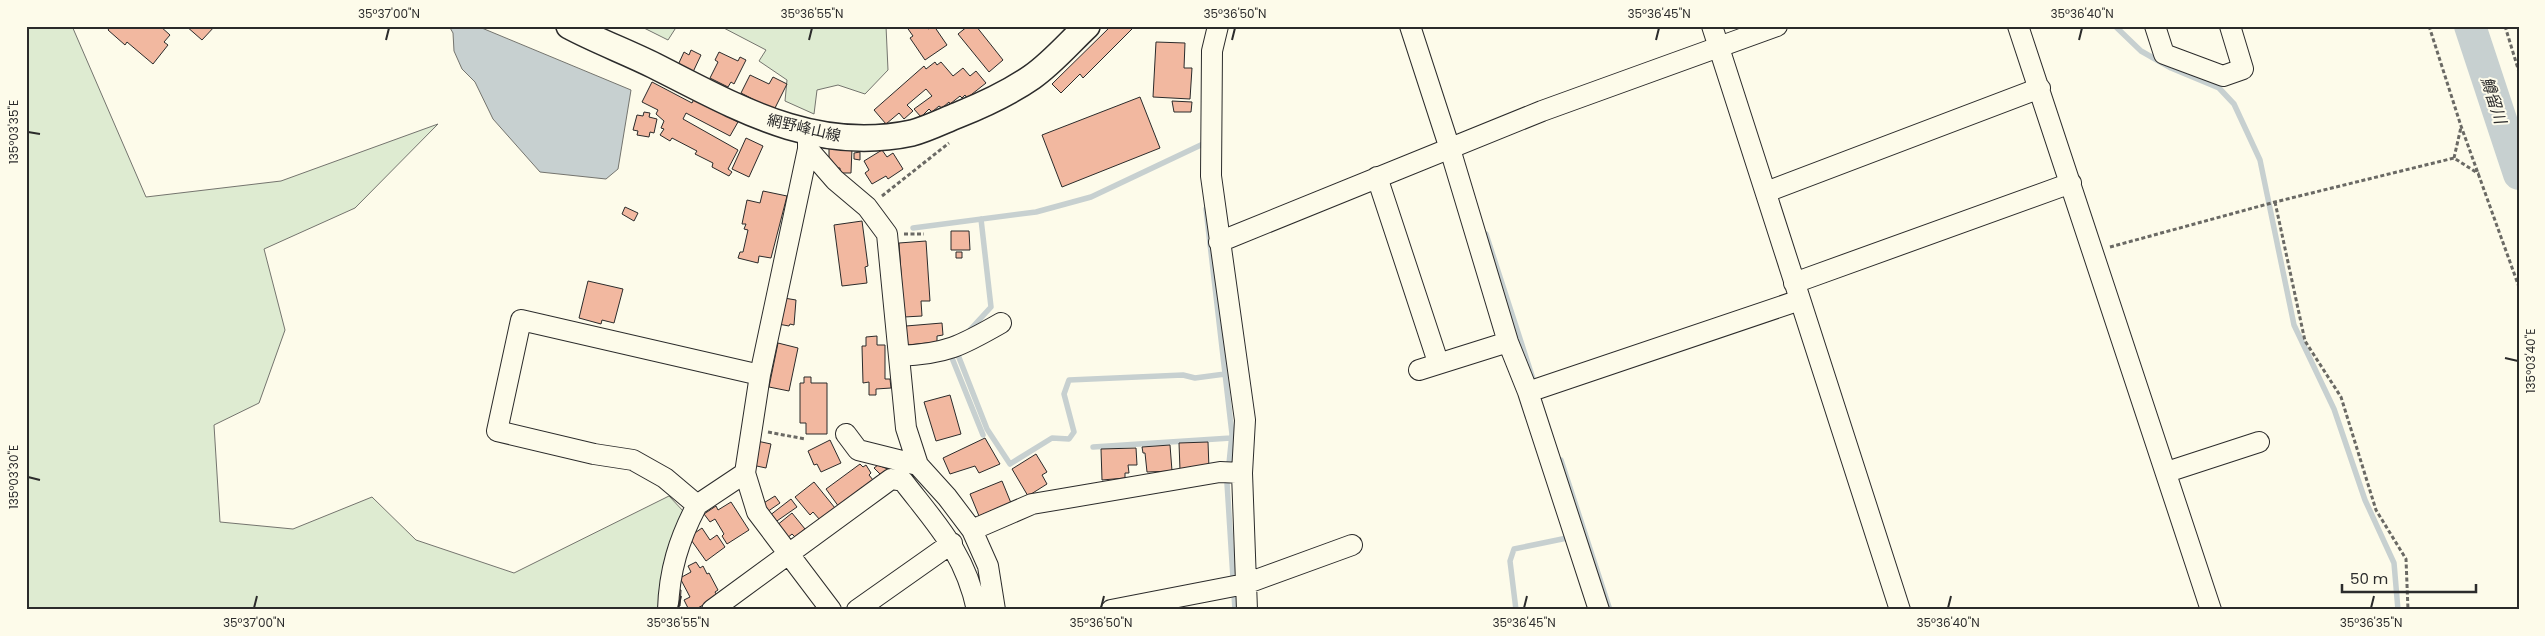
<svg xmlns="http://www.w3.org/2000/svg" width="2545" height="636" viewBox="0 0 2545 636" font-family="Poppins,'Noto Sans JP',sans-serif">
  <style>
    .green { fill: #deebd1; stroke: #74746e }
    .water { fill: #c7d0d0; stroke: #74746e }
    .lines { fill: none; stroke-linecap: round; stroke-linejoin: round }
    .stream { stroke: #c7d0d0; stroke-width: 5.5 }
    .river { stroke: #c7d0d0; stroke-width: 32 }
    .building { fill: #f2b8a0; stroke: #2b2b2b }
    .minor-casing { stroke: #2b2b2b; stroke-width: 22 }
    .major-casing { stroke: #2b2b2b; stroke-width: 28 }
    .path { stroke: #6a6964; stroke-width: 3; stroke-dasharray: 4 2.5; stroke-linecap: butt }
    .minor { stroke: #fdfbea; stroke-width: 20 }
    .major { stroke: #fdfbea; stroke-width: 25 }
    .ticks { fill: none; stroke: #2b2b2b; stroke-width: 2 }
    .labels { text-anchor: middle; stroke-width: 4; stroke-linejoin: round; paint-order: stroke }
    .street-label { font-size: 15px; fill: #2b2b2b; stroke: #fdfbea }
    .water-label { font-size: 16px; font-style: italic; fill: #2b2b2b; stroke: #fdfbea }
    .neatline { fill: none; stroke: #2b2b2b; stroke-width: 2 }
    .ticks-label { font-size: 12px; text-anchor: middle; fill: #2b2b2b }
  </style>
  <rect width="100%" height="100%" fill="#fdfbea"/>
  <path class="green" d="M 26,26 L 72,26 L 146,197 L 281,181 L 438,124 L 355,208 L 264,249 L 285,330 L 259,403 L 214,425 L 220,522 L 293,529 L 372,497 L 416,540 L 514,573 L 669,496 L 685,513 L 661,610 L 26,610 Z
    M 640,26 L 677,26 L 668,40 Z
    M 720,26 L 886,26 L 888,70 L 865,94 L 838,85 L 817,90 L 814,114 L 785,101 L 787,80 L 759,61 L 766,50 Z"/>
  <path class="water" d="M 449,26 L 477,26 L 631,90 L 618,169 L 606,179 L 540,172 L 493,119 L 475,82 L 462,69 L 454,51 L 453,33 Z"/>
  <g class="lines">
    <path class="stream" d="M 2115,26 L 2141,51 L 2171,68 L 2219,88 L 2234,104 L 2260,160 L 2294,325 L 2334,409 L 2365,500 L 2394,563 L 2398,610
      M 1206,209 L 1232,434 L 1227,483 L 1235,610
      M 913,228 L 1036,212 L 1091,197 L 1203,144
      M 1486,234 L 1535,385
      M 968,332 L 991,307 L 981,219
      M 958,355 L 987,429 L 1010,464 L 1052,438 L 1069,439 L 1074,432 L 1064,394 L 1069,380 L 1183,375 L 1195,378 L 1225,374
      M 952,358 L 983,435
      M 1093,447 L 1231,438
      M 1561,460 L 1610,610
      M 1516,610 L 1510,561 L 1514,549 L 1572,537"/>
    <path class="river" d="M 2470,26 L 2519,174"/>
  </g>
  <path class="building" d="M 111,26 L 160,26 L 170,35 L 164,42 L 168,45 L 153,64 L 127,42 L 125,45 L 108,30 Z
    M 186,26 L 215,26 L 202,40 Z
    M 906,26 L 927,26 L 928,29 L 934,26 L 947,45 L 925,60 L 910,38 L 913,36 Z
    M 968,26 L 976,26 L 1003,60 L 989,72 L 958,34 Z
    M 1111,26 L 1135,26 L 1083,78 L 1080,74 L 1061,93 L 1052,84 Z
    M 1156,42 L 1185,43 L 1184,68 L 1192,68 L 1190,99 L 1153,97 Z
    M 691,50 L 701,55 L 693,72 L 678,65 L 684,52 L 689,55 Z
    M 719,52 L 738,61 L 740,57 L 746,60 L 734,84 L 731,82 L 728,87 L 710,78 L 718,62 L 715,60 Z
    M 935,62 L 937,65 L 941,62 L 953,76 L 963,68 L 970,76 L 976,71 L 986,83 L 967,98 L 965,95 L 962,98 L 960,96 L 950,104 L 949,102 L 942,108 L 939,106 L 932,112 L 929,109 L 921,117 L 914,109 L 932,96 L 926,89 L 907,105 L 913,111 L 904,119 L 899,113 L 886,124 L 874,110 L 924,66 L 926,69 Z
    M 750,75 L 769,84 L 773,77 L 787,84 L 774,110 L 741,93 Z
    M 652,82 L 692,103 L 694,99 L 738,122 L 730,136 L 686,113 L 683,119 L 738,150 L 728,169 L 732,172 L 729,176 L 712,167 L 713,163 L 695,154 L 697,151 L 672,138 L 670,141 L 660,135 L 664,129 L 661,128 L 664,121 L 656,114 L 658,110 L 642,102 Z
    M 1140,97 L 1160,148 L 1062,187 L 1042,135 Z
    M 1172,101 L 1192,102 L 1191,112 L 1174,112 Z
    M 644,112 L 650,113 L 649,117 L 657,119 L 654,133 L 650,132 L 649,137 L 637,135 L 638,131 L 633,130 L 637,115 L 643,116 Z
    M 746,138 L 763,146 L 749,177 L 732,169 Z
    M 829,148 L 852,148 L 851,173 L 840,173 L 840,168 L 835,168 L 829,163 Z
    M 882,150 L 887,157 L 893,153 L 903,169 L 888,179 L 886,176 L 872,184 L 865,173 L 869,170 L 864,161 Z
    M 860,152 L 860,160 L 854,159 L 854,153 Z
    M 763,191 L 787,196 L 771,258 L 759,256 L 758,263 L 738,258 L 740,252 L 743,252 L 748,230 L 744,229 L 746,224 L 742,224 L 747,200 L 760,203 Z
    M 625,207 L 638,213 L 634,221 L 622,214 Z
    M 862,221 L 868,266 L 865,267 L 867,283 L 842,286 L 834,225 Z
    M 951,231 L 969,231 L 970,250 L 951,250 Z
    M 926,241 L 930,301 L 921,301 L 922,316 L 904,317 L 899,243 Z
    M 956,252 L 962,252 L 962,258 L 956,258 Z
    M 588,281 L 623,289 L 614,323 L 602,320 L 601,324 L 579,318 Z
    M 784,298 L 796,300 L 794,325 L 790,324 L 789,326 L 778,324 Z
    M 942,323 L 943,335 L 937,336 L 937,342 L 907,345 L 906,326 Z
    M 877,336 L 877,345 L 885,345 L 885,379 L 890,379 L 891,388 L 876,389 L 876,395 L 869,395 L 869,382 L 863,383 L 862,346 L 866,346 L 866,337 Z
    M 778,343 L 798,348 L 789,391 L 769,387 Z
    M 804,377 L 811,377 L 811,383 L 827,383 L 827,434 L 806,434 L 806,423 L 800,423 L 800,383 L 804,383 Z
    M 950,395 L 961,434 L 936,441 L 924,402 Z
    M 985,438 L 1000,464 L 979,473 L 975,466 L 950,474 L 943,458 Z
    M 830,440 L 841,463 L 821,472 L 817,464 L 814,465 L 808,451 Z
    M 757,441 L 771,444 L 766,468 L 752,465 Z
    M 1208,442 L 1209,469 L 1180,470 L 1179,443 Z
    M 1170,445 L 1172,471 L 1147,472 L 1145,453 L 1143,453 L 1142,447 Z
    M 1136,448 L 1137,465 L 1128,465 L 1129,473 L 1125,473 L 1125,478 L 1102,480 L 1101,449 Z
    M 1036,454 L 1047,472 L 1042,475 L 1047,484 L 1028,496 L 1012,469 Z
    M 860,464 L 863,467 L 866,465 L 871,473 L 869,475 L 873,480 L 839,507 L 826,489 Z
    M 878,465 L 890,470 L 883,477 L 874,468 Z
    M 1002,481 L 1011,503 L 979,516 L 970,494 Z
    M 814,482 L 835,508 L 820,520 L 813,512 L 810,515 L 795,497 Z
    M 775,496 L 780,503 L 767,512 L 762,504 Z
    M 791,499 L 797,507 L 774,523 L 769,516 Z
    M 731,502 L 749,530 L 727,544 L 722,536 L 724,534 L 715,519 L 710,522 L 704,514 L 716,506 L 718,510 Z
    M 792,513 L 805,529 L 795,537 L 792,534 L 786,539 L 776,526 Z
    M 702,528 L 710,540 L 717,535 L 725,547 L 706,561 L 689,537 Z
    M 696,562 L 700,568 L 703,566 L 707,574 L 709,573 L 718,590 L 715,592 L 718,597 L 694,610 L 689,610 L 684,600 L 690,597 L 680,578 L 691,572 L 688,566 Z
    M 676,589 L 681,590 L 680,606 L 675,606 Z"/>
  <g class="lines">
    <g class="minor-casing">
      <path id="minor" d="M 1218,26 L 1212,51 L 1211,176 L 1245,420 L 1242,473 L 1247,610
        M 1410,26 L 1450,149 L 1508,342 L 1528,392 L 1599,610
        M 1712,26 L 1900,610
        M 2018,26 L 2211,610
        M 2155,26 L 2164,54 L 2223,76 L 2243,69 L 2230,26
        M 808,139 L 808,149 L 760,375 L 745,473 L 757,512 L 831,610
        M 808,149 L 835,180 L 867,207 L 887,234 L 906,428 L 918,465 L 947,497 L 972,530 L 988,566 L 995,610
        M 1377,177 L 1438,362
        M 1766,192 L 2040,88
        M 1219,242 L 1542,111 L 1777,26
        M 1794,283 L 2071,183
        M 899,356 C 946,354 961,346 1001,323
        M 1419,370 L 1508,342
        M 1528,392 L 1800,300
        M 846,434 L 858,450 L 918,465
        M 2167,472 L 2259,442
        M 745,473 L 697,505 L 665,478 L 633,460 L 594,454 L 497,431 L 521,320 L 760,375
        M 972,530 L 1032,504 L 1220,472 L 1242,473
        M 668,610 C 669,571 679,539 697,505
        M 712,610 L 891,479 L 903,481 C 937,525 965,553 977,610
        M 857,610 L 952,543
        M 1111,610 L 1245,584 L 1352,545"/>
    </g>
    <g class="major-casing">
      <path id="major" d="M 569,26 C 597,41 627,52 655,66 C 738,108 815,154 912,133 C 927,129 943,121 958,115 C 983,105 1009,93 1032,77 C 1052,63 1069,43 1087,26"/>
    </g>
    <path class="path" d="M 2429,26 L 2461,126 L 2519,287
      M 2505,26 L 2519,72
      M 2454,158 L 2461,127
      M 882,196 L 949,143
      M 2275,202 L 2305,341 L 2341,397 L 2376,510 L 2406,559 L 2408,610
      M 904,234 L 924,234
      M 2110,247 L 2275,202 L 2454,158 L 2479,174
      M 768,432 L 805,439"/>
    <use href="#minor" class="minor"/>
    <use href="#major" class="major"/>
  </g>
  <path class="ticks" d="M 386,40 L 389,28M 809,40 L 812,28M 1232,40 L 1235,28M 1656,40 L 1659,28M 2079,40 L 2082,28M 28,132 L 40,134M 2505,358 L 2518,361M 28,477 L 40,480M 254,608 L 257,596M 678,608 L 681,596M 1101,608 L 1104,596M 1524,608 L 1527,596M 1948,608 L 1951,596M 2371,608 L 2374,596"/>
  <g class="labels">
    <g class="street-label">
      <text transform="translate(804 128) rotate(13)" y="5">網野峰山線</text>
    </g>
    <g class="water-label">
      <text transform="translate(2494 100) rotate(72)" y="6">鱒留川</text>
    </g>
  </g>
  <rect width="2545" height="636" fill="none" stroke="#fdfbea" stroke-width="55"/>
  <path d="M2342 584v8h134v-8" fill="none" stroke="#2b2b2b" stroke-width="2.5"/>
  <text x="2350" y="584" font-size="15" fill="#2b2b2b" stroke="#fdfbea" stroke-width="4" paint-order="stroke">50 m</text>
  <rect x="28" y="28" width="2490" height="580" class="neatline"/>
  <g class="ticks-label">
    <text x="389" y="18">35°37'00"N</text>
    <text x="812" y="18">35°36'55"N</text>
    <text x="1235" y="18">35°36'50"N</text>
    <text x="1659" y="18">35°36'45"N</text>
    <text x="2082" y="18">35°36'40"N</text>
    <text transform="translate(14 132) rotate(-90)" y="4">135°03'35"E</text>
    <text transform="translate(2531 361) rotate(-90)" y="4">135°03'40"E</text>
    <text transform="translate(14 477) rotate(-90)" y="4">135°03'30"E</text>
    <text x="254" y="627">35°37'00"N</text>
    <text x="678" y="627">35°36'55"N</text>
    <text x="1101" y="627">35°36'50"N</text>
    <text x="1524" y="627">35°36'45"N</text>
    <text x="1948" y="627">35°36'40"N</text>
    <text x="2371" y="627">35°36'35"N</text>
  </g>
</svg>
